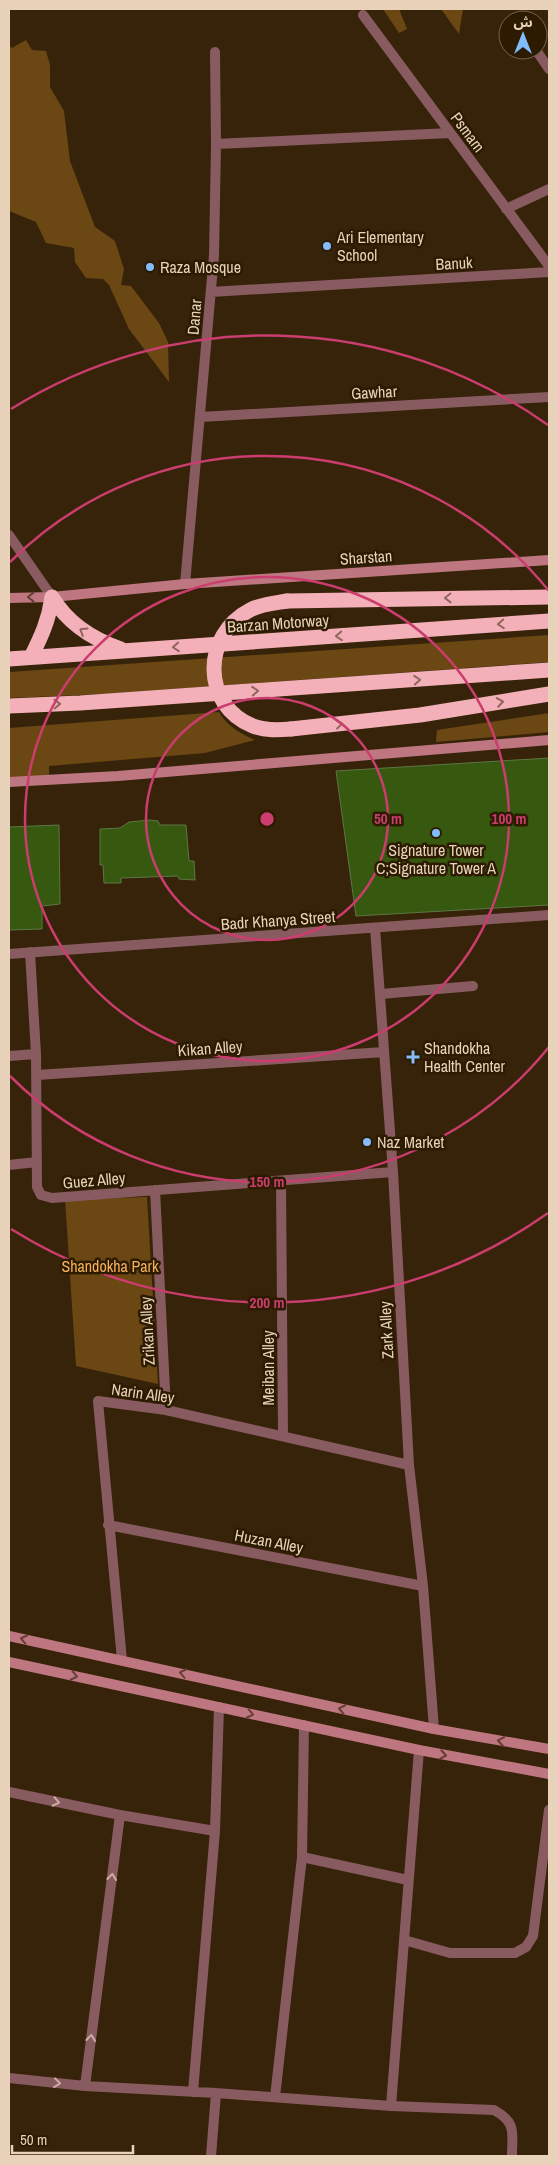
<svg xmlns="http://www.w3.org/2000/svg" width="558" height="2165" viewBox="0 0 558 2165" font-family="'Archivo Narrow','Noto Sans Arabic',sans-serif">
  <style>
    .green { fill: #6b4714 }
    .building { fill: #37580f; stroke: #5c7744 }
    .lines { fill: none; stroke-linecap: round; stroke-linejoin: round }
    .lane { stroke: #885b61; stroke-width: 10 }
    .street { stroke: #885b61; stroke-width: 10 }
    .secondary { stroke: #be7780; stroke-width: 10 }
    .highway { stroke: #f4b0b8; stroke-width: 15 }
    .highway-bridge { stroke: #f4b0b8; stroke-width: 15 }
    .oneway { stroke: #663f34 }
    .oneway2 { stroke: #90655c }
    .oneway3 { stroke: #cbae9f }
    .ring { fill: none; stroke: #ca3d6e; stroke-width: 2.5 }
    .poi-dot { fill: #83bcfb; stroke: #2c1a01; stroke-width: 2 }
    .labels { text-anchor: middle; stroke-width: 5; stroke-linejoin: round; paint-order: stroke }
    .street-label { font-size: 16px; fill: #e8d2ba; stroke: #2c1a01 }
    .poi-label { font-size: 16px; fill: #e8d2ba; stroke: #2c1a01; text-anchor: start }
    .park-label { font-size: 16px; fill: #f4b159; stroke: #2c1a01 }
    .centre { fill: #ca3d6e; stroke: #2c1a01; stroke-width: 2.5 }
    .ring-label { font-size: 15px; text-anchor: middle; font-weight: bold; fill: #ca3d6e; stroke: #2c1a01; stroke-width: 5; stroke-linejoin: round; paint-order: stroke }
  </style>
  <rect width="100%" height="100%" fill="#372309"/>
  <path class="green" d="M 383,9 L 399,9 L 407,29 L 399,33 Z
    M 441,9 L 463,9 L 459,34 Z
    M 26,40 L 32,50 L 46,51 L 50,65 L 50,87 L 64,111 L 70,161 L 95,227 L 115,241 L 124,269 L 121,285 L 131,286 L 159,323 L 168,342 L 169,382 L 129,329 L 109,285 L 103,279 L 86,278 L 75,262 L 74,248 L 46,243 L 36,222 L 9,211 L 9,45 L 12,48 Z
    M 549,635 L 549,662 L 105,694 L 9,698 L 9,672 Z
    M 219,712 C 226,725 241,734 255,740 L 205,753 L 49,766 L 49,775 L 9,779 L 9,728 Z
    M 549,713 L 549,732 L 436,742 L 437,730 Z
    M 147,1197 L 158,1384 L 76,1366 L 65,1200 Z"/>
  <path class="building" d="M 549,758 L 549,905 L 356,916 L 336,771 Z
    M 150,820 L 158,821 L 160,825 L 186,825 L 189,861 L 194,861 L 195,880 L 179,879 L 178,876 L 121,878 L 121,883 L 104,883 L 103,865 L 100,865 L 100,829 L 120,828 L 129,822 Z
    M 59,825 L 60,904 L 42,906 L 42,929 L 9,930 L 9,827 Z"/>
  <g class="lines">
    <path class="lane" d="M 381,994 L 473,986"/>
    <path class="street" d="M 363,15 L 549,266
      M 536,50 L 549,69
      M 216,144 L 450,133
      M 506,209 L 549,189
      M 211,292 L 549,272
      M 201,417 L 549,397
      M 9,535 L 52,597
      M 185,584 L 214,255 L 216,144 L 215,52
      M 375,928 L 393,1172 L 409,1465 L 423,1586 L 434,1729
      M 30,952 L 36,1054 L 37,1187 L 41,1195 L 52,1198 L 393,1172
      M 9,954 L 549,915
      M 9,1056 L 36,1054
      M 37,1075 L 384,1052
      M 9,1165 L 37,1162
      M 281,1181 L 283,1435
      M 155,1190 L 166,1410
      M 108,1525 L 423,1586
      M 122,1660 L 98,1401 L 166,1410 L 409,1465
      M 9,1792 L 120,1815 L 215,1831
      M 302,1857 L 408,1880
      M 404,1940 L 450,1953 L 515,1953 L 526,1947 L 533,1936 L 549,1810
      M 9,2078 L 85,2086 L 216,2093 L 391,2106 L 419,1750
      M 85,2086 L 120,1815
      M 193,2092 L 215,1831 L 219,1707
      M 275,2097 L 302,1857 L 304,1725
      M 391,2106 L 494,2110 C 517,2123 512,2132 512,2156
      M 211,2156 L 216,2093"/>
    <path class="secondary" d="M 9,598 L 52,597 L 185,584 L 549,560
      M 9,782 L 118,776 L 549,740
      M 9,1636 L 434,1729 L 549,1749
      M 9,1662 L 419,1750 L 549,1774"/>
    <path class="highway" d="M 52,597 C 68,624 92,639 121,649
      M 287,601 L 549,597
      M 31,657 C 41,637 49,620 52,597
      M 9,659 L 549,621
      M 9,706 L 80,703 L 549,670
      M 291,729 L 420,715 L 549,694"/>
    <path class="highway-bridge" d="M 287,601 C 275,603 261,604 250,610 C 202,635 201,705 253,726 C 265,731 279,730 291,729"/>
  </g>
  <defs><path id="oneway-chevron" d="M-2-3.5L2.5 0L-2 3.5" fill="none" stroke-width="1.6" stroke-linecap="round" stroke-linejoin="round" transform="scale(1.25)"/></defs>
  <g class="oneway">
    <use href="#oneway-chevron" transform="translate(31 597) rotate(180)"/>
    <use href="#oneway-chevron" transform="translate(24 1639) rotate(-168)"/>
    <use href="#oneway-chevron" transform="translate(183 1673) rotate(-168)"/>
    <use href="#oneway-chevron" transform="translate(74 1676) rotate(12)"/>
    <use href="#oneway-chevron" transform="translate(342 1709) rotate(-168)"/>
    <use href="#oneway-chevron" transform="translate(250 1714) rotate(12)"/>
    <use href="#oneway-chevron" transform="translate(501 1741) rotate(-170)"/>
    <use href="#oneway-chevron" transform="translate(443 1755) rotate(10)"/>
  </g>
  <g class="oneway2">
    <use href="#oneway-chevron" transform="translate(448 598) rotate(179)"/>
    <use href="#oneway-chevron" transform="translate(501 624) rotate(176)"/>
    <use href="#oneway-chevron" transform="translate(83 631) rotate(-148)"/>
    <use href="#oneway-chevron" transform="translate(339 636) rotate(176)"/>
    <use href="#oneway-chevron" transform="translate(176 647) rotate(176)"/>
    <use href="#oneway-chevron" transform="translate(417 680) rotate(-4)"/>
    <use href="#oneway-chevron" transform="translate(255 691) rotate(-4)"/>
    <use href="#oneway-chevron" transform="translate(500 702) rotate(-9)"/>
    <use href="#oneway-chevron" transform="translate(57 704) rotate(-2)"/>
    <use href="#oneway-chevron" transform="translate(339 724) rotate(-7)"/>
  </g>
  <g class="oneway3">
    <use href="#oneway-chevron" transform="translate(56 1802) rotate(12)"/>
    <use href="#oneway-chevron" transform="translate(112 1877) rotate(-83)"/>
    <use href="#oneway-chevron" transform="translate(91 2038) rotate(-83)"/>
    <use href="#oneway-chevron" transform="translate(57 2083) rotate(6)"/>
  </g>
  <g class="ring">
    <circle cx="267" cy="819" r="121"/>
    <circle cx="267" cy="819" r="242"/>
    <path d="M549 1047A363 363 0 0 1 10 1076M10 562A363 363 0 0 1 549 591"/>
    <path d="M548 1213A484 484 0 0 1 11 1229M11 409A484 484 0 0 1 548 425"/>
  </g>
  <g class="poi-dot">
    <circle cx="327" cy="246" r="5"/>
    <circle cx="150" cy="267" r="5"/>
    <circle cx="436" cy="833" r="5"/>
    <path d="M410.5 1049.5h5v5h5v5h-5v5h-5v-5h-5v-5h5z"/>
    <circle cx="367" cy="1142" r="5"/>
  </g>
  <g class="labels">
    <g class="street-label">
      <text transform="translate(468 132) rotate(53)" y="6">Psmam</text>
      <text transform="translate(454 263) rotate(-3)" y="6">Banuk</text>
      <text transform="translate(194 317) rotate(-85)" y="6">Danar</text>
      <text transform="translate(374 392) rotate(-3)" y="6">Gawhar</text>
      <text transform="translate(366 557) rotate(-4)" y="6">Sharstan</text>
      <text transform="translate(278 623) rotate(-4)" y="6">Barzan Motorway</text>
      <text transform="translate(278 920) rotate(-4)" y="6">Badr Khanya Street</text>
      <text transform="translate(210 1048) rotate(-4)" y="6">Kikan Alley</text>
      <text transform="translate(94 1180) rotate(-5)" y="6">Guez Alley</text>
      <text transform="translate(386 1330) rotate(-93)" y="6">Zark Alley</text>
      <text transform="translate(147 1331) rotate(-93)" y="6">Zrikan Alley</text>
      <text transform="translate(268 1368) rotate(-90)" y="6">Meiban Alley</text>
      <text transform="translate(143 1393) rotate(8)" y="6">Narin Alley</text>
      <text transform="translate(269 1541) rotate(11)" y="6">Huzan Alley</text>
    </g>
    <g class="poi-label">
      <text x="337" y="243">Ari Elementary<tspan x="337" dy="18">School</tspan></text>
      <text x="160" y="273">Raza Mosque</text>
      <text x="436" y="856" text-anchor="middle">Signature Tower<tspan x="436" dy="18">C;Signature Tower A</tspan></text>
      <text x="424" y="1054">Shandokha<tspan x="424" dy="18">Health Center</tspan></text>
      <text x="377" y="1148">Naz Market</text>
    </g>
    <g class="park-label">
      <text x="110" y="1272">Shandokha Park</text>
    </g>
  </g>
  <circle cx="267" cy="819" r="8" class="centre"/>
  <g class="ring-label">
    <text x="388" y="824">50 m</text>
    <text x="509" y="824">100 m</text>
    <text x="267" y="1187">150 m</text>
    <text x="267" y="1308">200 m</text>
  </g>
  <rect width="558" height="2165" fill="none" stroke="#e8d2ba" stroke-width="20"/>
  <g transform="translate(523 35)"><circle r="24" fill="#2c1a01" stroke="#77644b"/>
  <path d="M0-4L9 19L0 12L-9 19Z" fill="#83bcfb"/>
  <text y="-8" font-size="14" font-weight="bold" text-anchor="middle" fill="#e8d2ba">ش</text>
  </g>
  <path d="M12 2145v8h121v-8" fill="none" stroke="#e8d2ba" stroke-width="2.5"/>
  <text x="20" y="2145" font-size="15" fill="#e8d2ba" stroke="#2c1a01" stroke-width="4" paint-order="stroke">50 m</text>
</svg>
